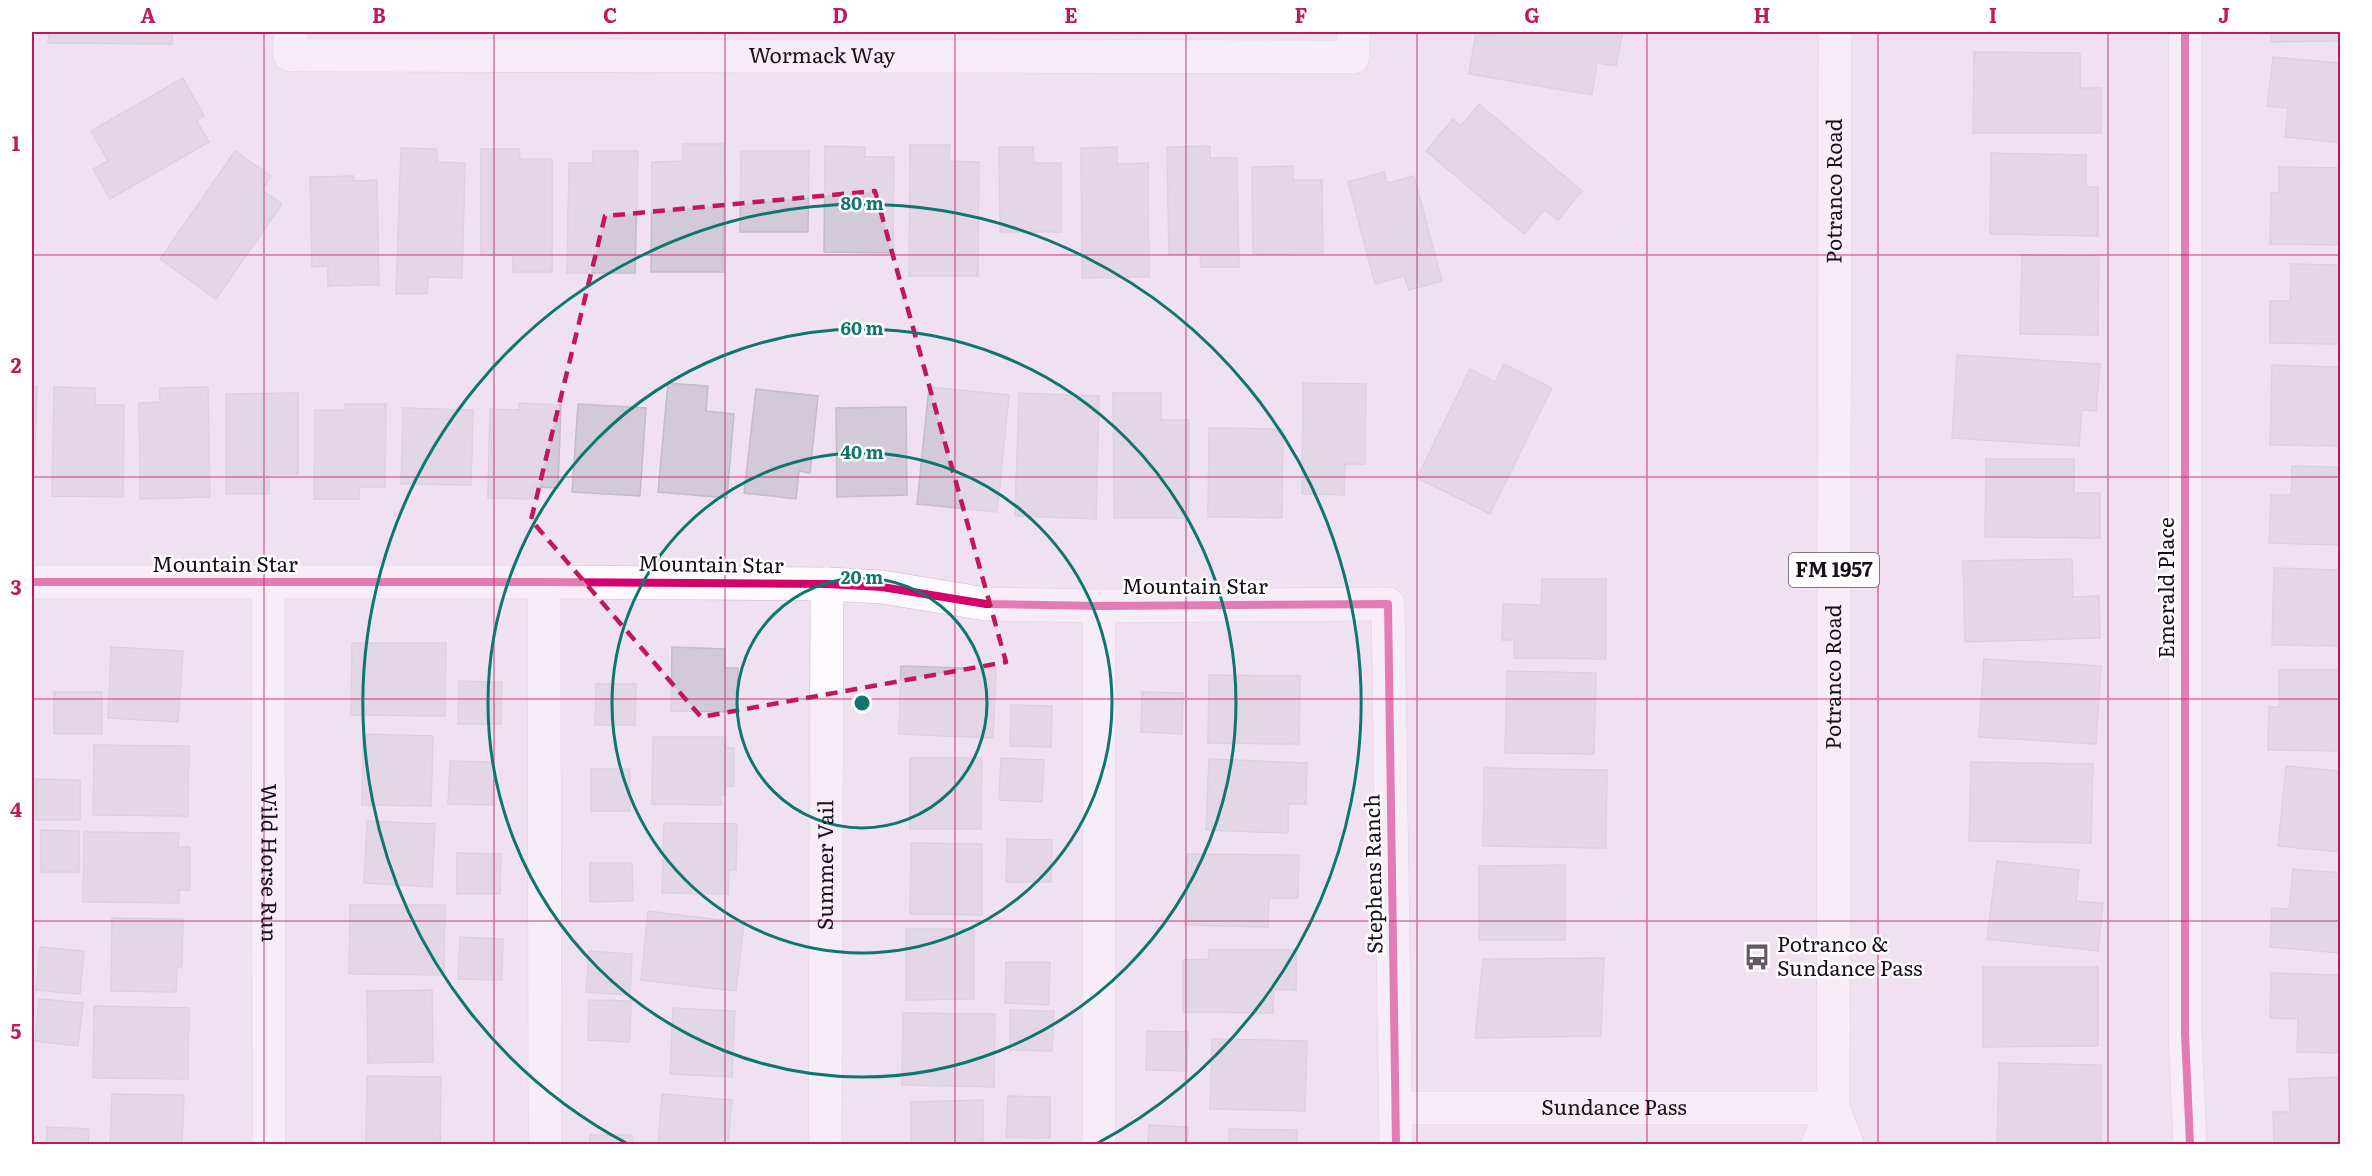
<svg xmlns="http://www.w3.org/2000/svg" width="2372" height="1176" viewBox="0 0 2372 1176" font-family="Literata,serif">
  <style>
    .building { fill: #d3cad8; stroke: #c5bcc9; stroke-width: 1.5 }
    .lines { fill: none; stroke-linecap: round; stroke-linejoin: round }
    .minor-casing { stroke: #c8bcc9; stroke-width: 34 }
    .major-casing { stroke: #c8bcc9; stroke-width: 34 }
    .minor { stroke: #fdfafd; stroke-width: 33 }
    .major { stroke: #fdfafd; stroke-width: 33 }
    .cycleway-casing { stroke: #fff; stroke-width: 11 }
    .cycleway { stroke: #d6006c; stroke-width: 8 }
    .marked { fill: none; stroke: #c2185b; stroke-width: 4.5; stroke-dasharray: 12 8; stroke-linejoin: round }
    .grid { fill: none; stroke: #c2185b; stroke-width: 1.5; stroke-opacity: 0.55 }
    .ring { fill: none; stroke: #0f766e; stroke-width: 3 }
    .labels { text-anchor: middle; stroke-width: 5; stroke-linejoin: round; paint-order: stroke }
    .shield { fill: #fff; stroke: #5e575f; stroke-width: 1.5 }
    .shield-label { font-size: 20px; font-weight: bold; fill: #190f1a }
    .street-label { font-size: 21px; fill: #190f1a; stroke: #fff }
    .poi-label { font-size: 21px; fill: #190f1a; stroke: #fff; text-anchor: start }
    .centre { fill: #0f766e; stroke: #fff; stroke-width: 3 }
    .ring-label { font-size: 18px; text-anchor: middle; font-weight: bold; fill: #0f766e; stroke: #fff; stroke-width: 5; stroke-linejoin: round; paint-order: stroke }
    .neatline { fill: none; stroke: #c2185b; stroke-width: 2 }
    .grid-label { font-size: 20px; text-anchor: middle; font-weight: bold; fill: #c2185b }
  </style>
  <rect width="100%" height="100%" fill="#f0e1f1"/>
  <path class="building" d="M 49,32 L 172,32 L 172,44 L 48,43 Z
    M 1476,32 L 1491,35 L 1491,32 L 1623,32 L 1616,66 L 1597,63 L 1592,95 L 1469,74 Z
    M 2271,32 L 2340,32 L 2340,41 L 2271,42 Z
    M 1974,52 L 2080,53 L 2080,88 L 2101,88 L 2101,133 L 1973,133 Z
    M 2273,57 L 2340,63 L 2340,143 L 2285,137 L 2288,108 L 2267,106 Z
    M 183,78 L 204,116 L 197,121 L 209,142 L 110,199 L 93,169 L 108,161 L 91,131 Z
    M 1479,104 L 1582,191 L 1558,220 L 1544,210 L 1524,234 L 1426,151 L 1453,119 L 1461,126 Z
    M 683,144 L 724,144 L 723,272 L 651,272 L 652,162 L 683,161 Z
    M 910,145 L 950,145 L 949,161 L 979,162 L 978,276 L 909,276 Z
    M 825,146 L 865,147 L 865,157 L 894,157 L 893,253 L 824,252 Z
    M 1210,146 L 1210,158 L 1237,158 L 1239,267 L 1201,267 L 1200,254 L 1169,254 L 1167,147 Z
    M 999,147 L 1033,147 L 1034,163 L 1061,163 L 1061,232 L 1000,232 Z
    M 1117,147 L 1117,164 L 1148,163 L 1149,277 L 1082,278 L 1081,148 Z
    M 401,148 L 437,149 L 437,162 L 465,163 L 462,278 L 428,277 L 427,294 L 396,294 Z
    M 481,149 L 519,149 L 520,159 L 552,159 L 552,272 L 513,272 L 513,255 L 481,255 Z
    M 235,151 L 271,176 L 262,190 L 282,204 L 216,299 L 160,259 Z
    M 593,151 L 638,151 L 635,273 L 567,273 L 569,163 L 593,163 Z
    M 741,151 L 809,151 L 808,232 L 740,232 Z
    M 1991,153 L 2086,155 L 2086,187 L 2098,187 L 2098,236 L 1990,234 Z
    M 1293,166 L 1293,180 L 1322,180 L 1323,253 L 1253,254 L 1252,167 Z
    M 2279,167 L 2340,168 L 2340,245 L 2270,244 L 2271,193 L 2279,193 Z
    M 1384,172 L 1387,183 L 1414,176 L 1442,281 L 1409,290 L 1404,276 L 1375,284 L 1348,182 Z
    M 354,176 L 354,181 L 377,180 L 379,285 L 328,286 L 328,266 L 312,267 L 310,177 Z
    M 2022,255 L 2099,256 L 2098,335 L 2020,334 Z
    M 2291,264 L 2340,265 L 2340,344 L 2270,343 L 2270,301 L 2290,301 Z
    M 1957,355 L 2100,364 L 2096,411 L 2082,410 L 2079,446 L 1952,438 Z
    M 1504,364 L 1552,388 L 1490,514 L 1417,478 L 1470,369 L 1495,382 Z
    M 2272,365 L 2340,367 L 2340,446 L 2270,445 Z
    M 668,383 L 708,386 L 706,411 L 734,414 L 727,498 L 658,492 Z
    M 1303,383 L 1366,384 L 1365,464 L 1345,464 L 1344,495 L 1302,494 Z
    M 32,385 L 37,386 L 34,474 L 32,474 Z
    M 54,387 L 95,388 L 95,405 L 124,405 L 123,497 L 52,496 Z
    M 208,387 L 210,497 L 140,499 L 139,403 L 160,402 L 160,388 Z
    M 929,387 L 1009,395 L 997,512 L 917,504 Z
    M 756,389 L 818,396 L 810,473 L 799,471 L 796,499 L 744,493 Z
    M 298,393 L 298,474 L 269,474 L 269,494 L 226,494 L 226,394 Z
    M 1019,393 L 1099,396 L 1096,519 L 1015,516 Z
    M 1113,393 L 1161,393 L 1161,420 L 1189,420 L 1189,518 L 1114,518 Z
    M 519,403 L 561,405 L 558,488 L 533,487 L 532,499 L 488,498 L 490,409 L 519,410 Z
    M 345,404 L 386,404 L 385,487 L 359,487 L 359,499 L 314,499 L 315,410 L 345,410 Z
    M 578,404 L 646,408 L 640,496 L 572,492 Z
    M 906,407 L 907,495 L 837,497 L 836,408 Z
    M 403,408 L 473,410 L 471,485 L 401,484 Z
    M 1209,428 L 1283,429 L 1282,518 L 1208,517 Z
    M 1986,459 L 2074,459 L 2074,493 L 2100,493 L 2100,538 L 1985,537 Z
    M 2292,466 L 2340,467 L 2340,545 L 2269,543 L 2271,495 L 2291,495 Z
    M 2072,559 L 2073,597 L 2099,596 L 2100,638 L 1965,642 L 1963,561 Z
    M 2274,568 L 2340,570 L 2340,646 L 2272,645 Z
    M 1542,579 L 1606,579 L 1606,659 L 1514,658 L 1514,640 L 1502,640 L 1503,604 L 1541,605 Z
    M 352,643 L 446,643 L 445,716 L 351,715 Z
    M 111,647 L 183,651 L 178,722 L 108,718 Z
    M 672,647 L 725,649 L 725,668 L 738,668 L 737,712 L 671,711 Z
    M 1984,659 L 2101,666 L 2096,744 L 1979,737 Z
    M 901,666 L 996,669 L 993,738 L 899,734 Z
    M 2279,670 L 2340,670 L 2340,751 L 2268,750 L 2269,707 L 2279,707 Z
    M 1507,671 L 1596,673 L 1594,754 L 1505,753 Z
    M 1209,675 L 1300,676 L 1299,744 L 1208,743 Z
    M 459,681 L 502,682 L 501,724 L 458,724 Z
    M 596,684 L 636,684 L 635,725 L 595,725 Z
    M 54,692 L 102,692 L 102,734 L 54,734 Z
    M 1142,692 L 1183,693 L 1182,734 L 1141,732 Z
    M 1011,705 L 1052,706 L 1051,747 L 1010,746 Z
    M 363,734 L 433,736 L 431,806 L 362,805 Z
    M 653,737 L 726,737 L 726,748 L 734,748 L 734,786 L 726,786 L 725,795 L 720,795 L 721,805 L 652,804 Z
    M 94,745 L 189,746 L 188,816 L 93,815 Z
    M 910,758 L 982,758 L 981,829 L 910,829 Z
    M 1001,758 L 1044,760 L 1042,802 L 999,800 Z
    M 1209,759 L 1307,763 L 1306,804 L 1288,804 L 1288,833 L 1206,830 Z
    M 450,761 L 494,762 L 493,805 L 448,804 Z
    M 1971,762 L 2093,764 L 2091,843 L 1969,841 Z
    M 2286,766 L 2340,771 L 2340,852 L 2278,846 Z
    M 1484,768 L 1607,770 L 1606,848 L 1483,846 Z
    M 591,769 L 630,769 L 630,811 L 591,811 Z
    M 35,779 L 80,780 L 80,820 L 35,820 Z
    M 367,821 L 435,824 L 432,887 L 364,883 Z
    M 664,823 L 737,824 L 736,870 L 729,870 L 728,894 L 662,893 Z
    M 41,830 L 79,831 L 79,872 L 41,872 Z
    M 84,832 L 179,833 L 178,847 L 190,847 L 190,890 L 179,890 L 179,903 L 83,902 Z
    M 1007,839 L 1052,840 L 1051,882 L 1006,882 Z
    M 911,843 L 982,844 L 982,915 L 910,914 Z
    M 457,853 L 501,854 L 500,894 L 457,894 Z
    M 1187,854 L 1299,855 L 1298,898 L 1269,898 L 1268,927 L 1185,925 Z
    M 1997,861 L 2079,870 L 2076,901 L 2103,903 L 2098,951 L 1987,939 Z
    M 590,863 L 632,863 L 633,901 L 590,902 Z
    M 1565,865 L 1565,940 L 1479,940 L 1479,866 Z
    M 2293,869 L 2340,873 L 2340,953 L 2270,947 L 2272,908 L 2289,909 Z
    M 350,905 L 445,905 L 444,975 L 349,974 Z
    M 648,911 L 744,923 L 736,991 L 641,980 Z
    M 112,918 L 183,919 L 182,967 L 177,967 L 176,992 L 111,991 Z
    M 906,929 L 974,929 L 974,999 L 906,1000 Z
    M 460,937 L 503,939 L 502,980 L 458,979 Z
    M 40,947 L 84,951 L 80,994 L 36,990 Z
    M 1209,950 L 1296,950 L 1296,990 L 1274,990 L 1273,1013 L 1183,1012 L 1183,960 L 1209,959 Z
    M 589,951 L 632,954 L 630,995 L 586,992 Z
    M 1604,958 L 1601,1036 L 1475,1038 L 1483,959 Z
    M 1006,962 L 1050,962 L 1049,1005 L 1005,1003 Z
    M 1983,967 L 2098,967 L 2098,1046 L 1983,1047 Z
    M 2271,973 L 2340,975 L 2340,1053 L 2297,1052 L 2298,1019 L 2270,1018 Z
    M 432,990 L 433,1062 L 368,1063 L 367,991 Z
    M 39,999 L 83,1003 L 78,1046 L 35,1041 Z
    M 589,1000 L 631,1001 L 630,1042 L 588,1040 Z
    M 94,1006 L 189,1008 L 188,1079 L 93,1078 Z
    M 673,1008 L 735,1011 L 732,1077 L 670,1074 Z
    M 1010,1010 L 1054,1011 L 1052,1051 L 1010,1050 Z
    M 903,1013 L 995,1014 L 994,1087 L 902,1085 Z
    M 1147,1031 L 1188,1032 L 1187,1071 L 1146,1070 Z
    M 1212,1039 L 1307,1041 L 1305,1111 L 1210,1109 Z
    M 1999,1063 L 2101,1065 L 2101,1144 L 1997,1144 Z
    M 367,1076 L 441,1077 L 440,1144 L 366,1144 Z
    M 2340,1077 L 2340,1144 L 2274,1144 L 2273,1112 L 2290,1112 L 2289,1079 Z
    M 112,1094 L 184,1095 L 182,1144 L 110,1144 Z
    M 662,1094 L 732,1100 L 728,1144 L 658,1144 Z
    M 1008,1096 L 1050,1097 L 1050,1138 L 1006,1137 Z
    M 983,1100 L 983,1144 L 911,1144 L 911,1102 Z
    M 1149,1125 L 1188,1127 L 1187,1144 L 1148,1144 Z
    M 47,1127 L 89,1129 L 88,1144 L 46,1144 Z
    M 1229,1129 L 1297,1130 L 1297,1144 L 1229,1144 Z
    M 590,1135 L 632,1135 L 632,1144 L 589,1144 Z"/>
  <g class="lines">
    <g class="minor-casing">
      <g id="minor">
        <path id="s1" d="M 290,32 L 290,55 L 1353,57 L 1353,32"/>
        <path d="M 2185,32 L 2185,1033 L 2190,1144"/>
        <path d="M 32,582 L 544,582 L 827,584 L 882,587 L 986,604 L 1099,606 L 1388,604 L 1396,1144"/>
        <path d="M 544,582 L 545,1144"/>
        <path id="s2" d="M 268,583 L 269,1144"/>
        <path id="s3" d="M 1396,1108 L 1833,1108"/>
        <path id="s4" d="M 825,1144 L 827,584"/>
        <path d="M 1099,1144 L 1099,606"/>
      </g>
    </g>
    <g class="major-casing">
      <g id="major">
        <path d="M 1833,1108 L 1847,1144"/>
        <path id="s5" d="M 1818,1144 L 1833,1108 L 1835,32"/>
      </g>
    </g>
    <use href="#minor" class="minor"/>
    <use href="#major" class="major"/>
    <g class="cycleway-casing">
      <path id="cycleway" d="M 2185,32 L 2185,1033 L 2190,1144
        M 32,582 L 544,582 L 827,584 L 882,587 L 986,604 L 1099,606 L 1388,604 L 1396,1144"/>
    </g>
    <use href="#cycleway" class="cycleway"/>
  </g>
  <path d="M0 0H2372V1176H0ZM 875,191 L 1006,662 L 701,717 L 531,520 L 605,216 Z" fill="#f0e1f1" fill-opacity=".55" fill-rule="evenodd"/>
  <path class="marked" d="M 875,191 L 1006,662 L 701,717 L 531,520 L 605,216 Z"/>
  <path class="grid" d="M 264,32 L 264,1144M 494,32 L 494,1144M 725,32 L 725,1144M 955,32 L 955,1144M 1186,32 L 1186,1144M 1417,32 L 1417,1144M 1647,32 L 1647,1144M 1878,32 L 1878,1144M 2108,32 L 2108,1144M 32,255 L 2340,255M 32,477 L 2340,477M 32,699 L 2340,699M 32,921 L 2340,921"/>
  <g class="ring">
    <circle cx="862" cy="703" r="125"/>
    <circle cx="862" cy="703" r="250"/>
    <circle cx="862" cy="703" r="374"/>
    <path d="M628 1144A499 499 0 1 1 1096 1144"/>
  </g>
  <defs>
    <g id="bus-bare" transform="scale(2.07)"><path d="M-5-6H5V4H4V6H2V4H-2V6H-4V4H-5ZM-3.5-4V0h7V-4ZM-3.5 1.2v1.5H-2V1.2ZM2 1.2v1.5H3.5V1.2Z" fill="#645865" stroke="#fff" stroke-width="2.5" paint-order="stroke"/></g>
  </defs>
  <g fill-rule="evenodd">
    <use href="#bus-bare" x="1757" y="957"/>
  </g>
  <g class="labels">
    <rect class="shield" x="1789" y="553" width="90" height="34" rx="4.5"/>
    <g class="shield-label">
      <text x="1834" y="577">FM 1957</text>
    </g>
    <g class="street-label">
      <text dy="7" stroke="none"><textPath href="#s1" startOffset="555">Wormack Way</textPath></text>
      <text dy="7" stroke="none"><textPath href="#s5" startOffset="956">Potranco Road</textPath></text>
      <text x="225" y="572">Mountain Star</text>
      <text transform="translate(711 565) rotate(1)" y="7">Mountain Star</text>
      <text x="1195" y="594">Mountain Star</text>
      <text transform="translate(2167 588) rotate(-90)" y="7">Emerald Place</text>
      <text dy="7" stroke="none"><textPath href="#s5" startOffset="470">Potranco Road</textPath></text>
      <text dy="7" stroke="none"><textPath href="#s2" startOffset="280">Wild Horse Run</textPath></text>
      <text dy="7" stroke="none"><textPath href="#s4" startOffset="279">Summer Vail</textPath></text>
      <text transform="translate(1374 874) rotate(-91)" y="7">Stephens Ranch</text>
      <text dy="7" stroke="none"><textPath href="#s3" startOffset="218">Sundance Pass</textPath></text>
    </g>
    <g class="poi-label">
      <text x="1777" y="952">Potranco &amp;<tspan x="1777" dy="24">Sundance Pass</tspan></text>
    </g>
  </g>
  <circle cx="862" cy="703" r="9" class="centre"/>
  <g class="ring-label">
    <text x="862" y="210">80 m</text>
    <text x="862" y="335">60 m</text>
    <text x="862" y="459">40 m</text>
    <text x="862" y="584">20 m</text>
  </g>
  <rect width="2372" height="1176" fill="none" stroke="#ffffff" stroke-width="66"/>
  <rect x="33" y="33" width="2306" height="1110" class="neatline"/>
  <g class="grid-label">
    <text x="148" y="23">A</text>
    <text x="379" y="23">B</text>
    <text x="610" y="23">C</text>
    <text x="840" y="23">D</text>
    <text x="1071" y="23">E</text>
    <text x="1301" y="23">F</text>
    <text x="1532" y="23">G</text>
    <text x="1762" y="23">H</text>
    <text x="1993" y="23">I</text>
    <text x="2224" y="23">J</text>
    <text x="16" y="151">1</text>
    <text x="16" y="373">2</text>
    <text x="16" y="595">3</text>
    <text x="16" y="817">4</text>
    <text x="16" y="1039">5</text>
  </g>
</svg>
